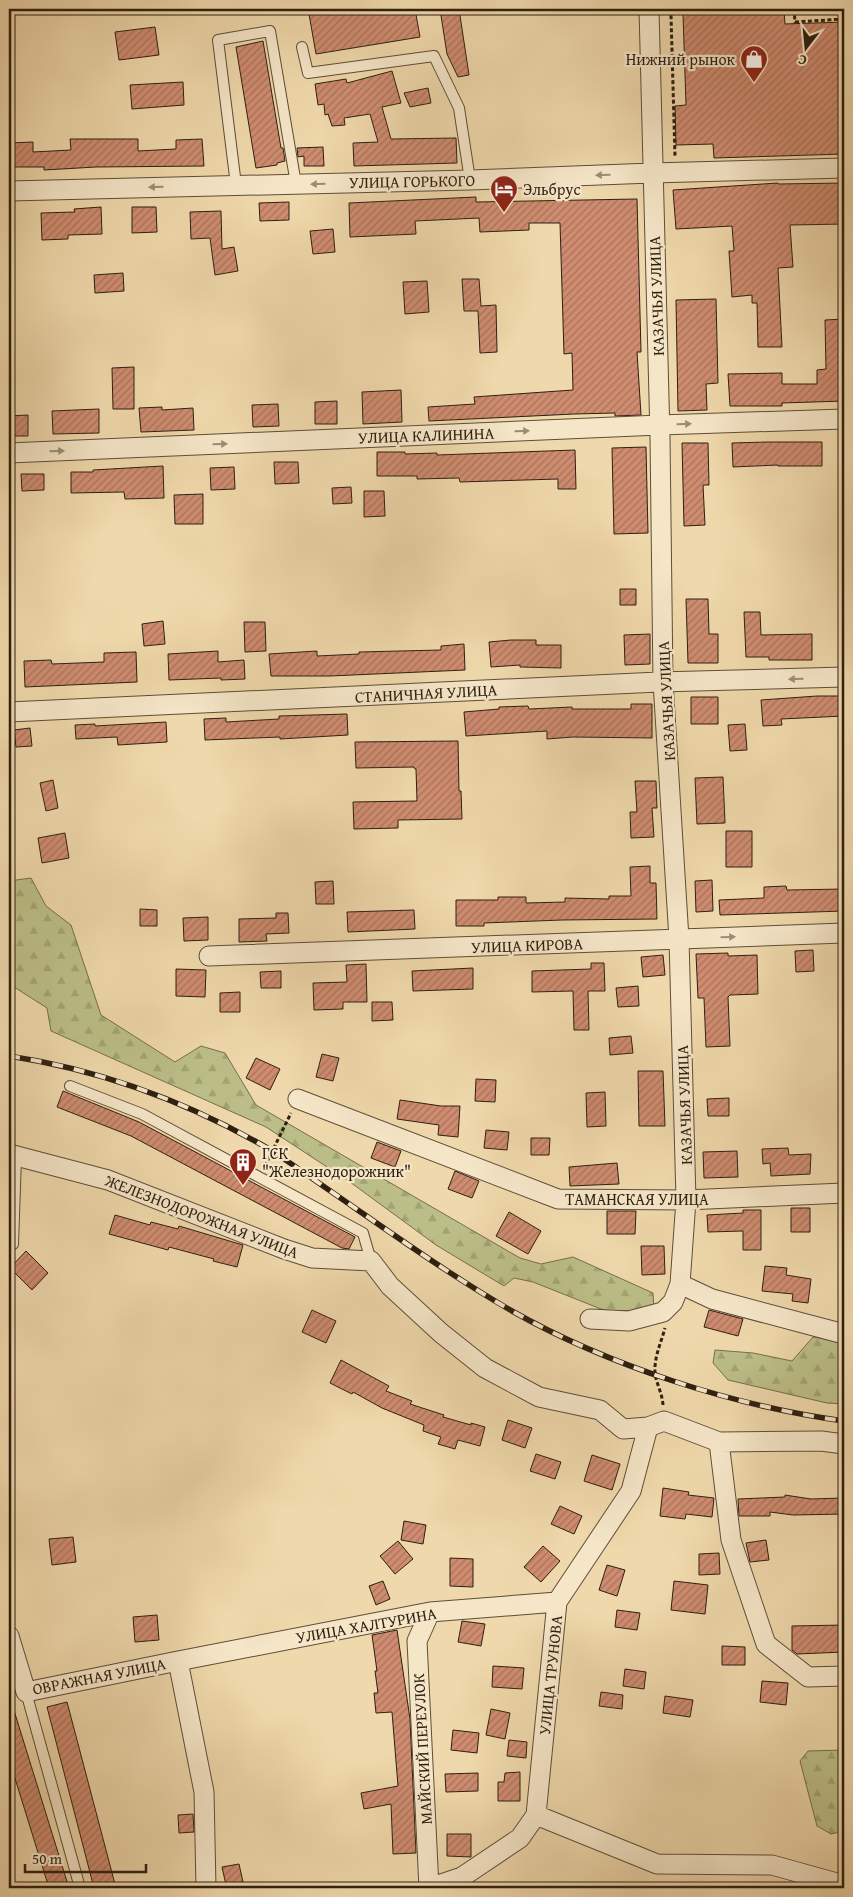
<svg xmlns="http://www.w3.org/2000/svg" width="853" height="1897" viewBox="0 0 853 1897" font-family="'Gentium Book Plus',serif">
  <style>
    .forest { fill: url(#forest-firs); stroke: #756e4c }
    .building { fill: url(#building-hatch); stroke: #2e1f11 }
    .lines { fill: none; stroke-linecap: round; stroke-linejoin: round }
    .lane-casing { stroke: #5e4d38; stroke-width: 12 }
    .street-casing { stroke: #5e4d38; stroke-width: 21 }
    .path { stroke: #2e1f11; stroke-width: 3; stroke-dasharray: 4 2.5; stroke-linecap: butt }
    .lane { stroke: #f5e6c8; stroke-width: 10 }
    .street { stroke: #f5e6c8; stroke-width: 19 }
    .rail-casing { stroke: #2e1f11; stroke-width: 5.5 }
    .rail { stroke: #f5e6c8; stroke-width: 4; stroke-dasharray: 11; stroke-linecap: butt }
    .oneway { fill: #9b8c76 }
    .labels { text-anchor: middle; stroke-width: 4.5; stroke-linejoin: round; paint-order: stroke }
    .poi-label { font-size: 16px; fill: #2e1f11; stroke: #f5e6c8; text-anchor: start }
    .street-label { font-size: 16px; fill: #2e1f11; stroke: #f5e6c8 }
  </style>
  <defs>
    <pattern id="forest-firs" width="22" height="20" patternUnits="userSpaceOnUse" patternTransform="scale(1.25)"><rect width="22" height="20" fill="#bcbe87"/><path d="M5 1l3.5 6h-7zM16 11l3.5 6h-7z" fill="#a2a374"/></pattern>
    <pattern id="building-hatch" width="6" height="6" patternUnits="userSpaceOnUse" patternTransform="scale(1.25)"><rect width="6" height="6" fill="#cf8c70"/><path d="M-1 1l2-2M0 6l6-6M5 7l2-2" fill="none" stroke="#a8725b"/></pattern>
  </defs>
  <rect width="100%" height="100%" fill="#efd8ab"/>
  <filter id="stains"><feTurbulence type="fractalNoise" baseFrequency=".004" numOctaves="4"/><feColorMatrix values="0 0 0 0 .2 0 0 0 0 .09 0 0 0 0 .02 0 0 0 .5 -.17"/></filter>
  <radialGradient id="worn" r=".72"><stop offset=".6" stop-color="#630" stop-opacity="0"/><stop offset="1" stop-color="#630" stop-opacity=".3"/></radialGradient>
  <path class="forest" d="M 31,878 L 46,906 L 71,925 L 101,1015 L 175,1062 L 201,1046 L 225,1053 L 256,1105 L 520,1258 L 541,1264 L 573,1257 L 653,1293 L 654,1310 L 606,1311 L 533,1282 L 514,1278 L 504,1286 L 436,1245 L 350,1182 L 266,1127 L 51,1031 L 47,1008 L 11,985 L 9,986 L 9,881 Z
    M 813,1337 L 844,1342 L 844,1404 L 827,1403 L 728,1380 L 713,1363 L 715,1350 L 753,1353 L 792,1361 Z
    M 844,1750 L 844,1831 L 831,1834 L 817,1826 L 800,1761 L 808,1751 Z"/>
  <path class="building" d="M 339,9 L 415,9 L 420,37 L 316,54 L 309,14 Z
    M 440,9 L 459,9 L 469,75 L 458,77 L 447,54 Z
    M 784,11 L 785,24 L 844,22 L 844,154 L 714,158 L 713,144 L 676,145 L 675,106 L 686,105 L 683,14 Z
    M 155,27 L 159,55 L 119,60 L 115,32 Z
    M 263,41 L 281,148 L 283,148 L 285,161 L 277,163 L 277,165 L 256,168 L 236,47 Z
    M 392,71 L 401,103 L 382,107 L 391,139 L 456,138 L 457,163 L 354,166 L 353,143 L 378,142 L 370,114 L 344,118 L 345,125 L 332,126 L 328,114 L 325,115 L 324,104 L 318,105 L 315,84 L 346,79 L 347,83 Z
    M 183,82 L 184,105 L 132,109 L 130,85 Z
    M 428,88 L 431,103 L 410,107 L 404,93 Z
    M 70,139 L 138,139 L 138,151 L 176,149 L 176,140 L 202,139 L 204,166 L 96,167 L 44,170 L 44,167 L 9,167 L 9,143 L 33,142 L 33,152 L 71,150 Z
    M 323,147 L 324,166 L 304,166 L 304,156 L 298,157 L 297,148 Z
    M 778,183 L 778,184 L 844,183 L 844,224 L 790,225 L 793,267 L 778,268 L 782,347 L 758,347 L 757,303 L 752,303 L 752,295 L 732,297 L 729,251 L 734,251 L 732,226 L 676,229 L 673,190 Z
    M 476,197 L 476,202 L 637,199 L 641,352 L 637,352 L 641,415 L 615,416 L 615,413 L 574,414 L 429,421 L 428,407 L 475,404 L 474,397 L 573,390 L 572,353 L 564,354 L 560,223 L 529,223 L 529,230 L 480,232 L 479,218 L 415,221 L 416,234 L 350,237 L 349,203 Z
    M 289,202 L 289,220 L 260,221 L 259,203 Z
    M 101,207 L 102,234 L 68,235 L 68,239 L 42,240 L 41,213 L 75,212 L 74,209 Z
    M 132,207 L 156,207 L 157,232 L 132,233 Z
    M 221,211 L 222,249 L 234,247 L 238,271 L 215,275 L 210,238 L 191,239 L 190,212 Z
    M 333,229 L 335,252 L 313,254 L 310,231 Z
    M 123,273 L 124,291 L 95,293 L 94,275 Z
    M 462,279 L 479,279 L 481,306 L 496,305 L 497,352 L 480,353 L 478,311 L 464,311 Z
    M 427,281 L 429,312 L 405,314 L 403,282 Z
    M 716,299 L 718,383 L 706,384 L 707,410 L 678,411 L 676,300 Z
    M 844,319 L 844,401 L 782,403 L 782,406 L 730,406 L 728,374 L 782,373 L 782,384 L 817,384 L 817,370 L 826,369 L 825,320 Z
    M 134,367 L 134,409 L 113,409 L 112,368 Z
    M 401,390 L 402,422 L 363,424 L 362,392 Z
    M 337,401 L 337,424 L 315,424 L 315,402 Z
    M 278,404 L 279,426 L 253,427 L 252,405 Z
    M 162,407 L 162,410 L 193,408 L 194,430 L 141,432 L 139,408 Z
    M 99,409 L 99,433 L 53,434 L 52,411 Z
    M 28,415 L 28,436 L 9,436 L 9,416 Z
    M 767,442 L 822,442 L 822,466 L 778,466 L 778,465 L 733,467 L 732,443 Z
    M 682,443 L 708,443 L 709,485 L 703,485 L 705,525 L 684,526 Z
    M 646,447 L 648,533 L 614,534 L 612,448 Z
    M 575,450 L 576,489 L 558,489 L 558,479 L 460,482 L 459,478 L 417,479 L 417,476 L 377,476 L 377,452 L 405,452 L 405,454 L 437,453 L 437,455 Z
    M 274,462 L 298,462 L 299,483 L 275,484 Z
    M 163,466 L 164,498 L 125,499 L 124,492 L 71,493 L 71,472 L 93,472 L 93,470 Z
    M 234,467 L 235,489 L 211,490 L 210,468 Z
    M 21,474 L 44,474 L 44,490 L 22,491 Z
    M 351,487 L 352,503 L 333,504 L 332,488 Z
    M 364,491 L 384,491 L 385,516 L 364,517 Z
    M 203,494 L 203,524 L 175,524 L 174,495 Z
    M 620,589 L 636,589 L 636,605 L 620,605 Z
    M 686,599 L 708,599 L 709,634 L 718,634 L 718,663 L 688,663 Z
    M 744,612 L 760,612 L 761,635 L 812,634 L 812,660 L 769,660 L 769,657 L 746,657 Z
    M 163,621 L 165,644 L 144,646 L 142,624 Z
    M 244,622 L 265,622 L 266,651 L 245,652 Z
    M 650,634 L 650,664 L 625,665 L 624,635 Z
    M 511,640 L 536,640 L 536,645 L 561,645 L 561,668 L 520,667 L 520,665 L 491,667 L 489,642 Z
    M 464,644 L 465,670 L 330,676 L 271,676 L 269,654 L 317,651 L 317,656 L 359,654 L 359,652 L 441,650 L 441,646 Z
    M 218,651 L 218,662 L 244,660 L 245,679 L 221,680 L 221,678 L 169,680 L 168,654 Z
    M 136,652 L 137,682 L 25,687 L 24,661 L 51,660 L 52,664 L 104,662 L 104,653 Z
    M 817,696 L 844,696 L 844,716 L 781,719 L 782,725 L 763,726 L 761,700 Z
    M 691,697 L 718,697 L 718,724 L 691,724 Z
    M 631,704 L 652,704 L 652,738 L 573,737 L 547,739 L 547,731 L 466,736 L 464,712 L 499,709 L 499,707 L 528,706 L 529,709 L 572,707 L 572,709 L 631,709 Z
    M 347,714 L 348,735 L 280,739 L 280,737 L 205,740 L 204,719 L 226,718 L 226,722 L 279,719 L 279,716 Z
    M 166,722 L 167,742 L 118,745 L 117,737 L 76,739 L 75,725 L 95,724 L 95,726 Z
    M 745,724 L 747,750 L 730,751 L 728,725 Z
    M 30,728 L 32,746 L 16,747 L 14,730 Z
    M 458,741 L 459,791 L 461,791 L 462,819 L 398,820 L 398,828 L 354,829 L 353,802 L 417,801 L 416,769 L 415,769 L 414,767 L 356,768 L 355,742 Z
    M 723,777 L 725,823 L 697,824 L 695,778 Z
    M 53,780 L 58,808 L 46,811 L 40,783 Z
    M 635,781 L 656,781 L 657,808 L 652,808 L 654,837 L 631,838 L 630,812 L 637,812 Z
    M 726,831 L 752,831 L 752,867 L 726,867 Z
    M 65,833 L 69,858 L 42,863 L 38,838 Z
    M 650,866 L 650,883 L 656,883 L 657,919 L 562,920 L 484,923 L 484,926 L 456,926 L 456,900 L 498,900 L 498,897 L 526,897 L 526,903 L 565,902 L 565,898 L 609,899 L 609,896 L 631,896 L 630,867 Z
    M 712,880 L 713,911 L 696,912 L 695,881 Z
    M 333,881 L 334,904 L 316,904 L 315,882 Z
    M 786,886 L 787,890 L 844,889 L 844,911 L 720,915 L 719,900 L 764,898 L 764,887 Z
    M 140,909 L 157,910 L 157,926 L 140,926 Z
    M 414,910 L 415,929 L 348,932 L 347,912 Z
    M 276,913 L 288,913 L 289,933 L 266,934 L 267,941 L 239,942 L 239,919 L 276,918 Z
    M 208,917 L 208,940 L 184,941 L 183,918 Z
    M 813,950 L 814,971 L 796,972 L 795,951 Z
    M 728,953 L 728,956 L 757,955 L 758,994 L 730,995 L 728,997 L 730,1046 L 706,1047 L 704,998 L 698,998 L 696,954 Z
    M 663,955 L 665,975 L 643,977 L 641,957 Z
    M 591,963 L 604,963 L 605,991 L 588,991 L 589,1030 L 574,1030 L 573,991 L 532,992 L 532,971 L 591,969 Z
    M 366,964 L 367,1002 L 343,1002 L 343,1009 L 314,1010 L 313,983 L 347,982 L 346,965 Z
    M 473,968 L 473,989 L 413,991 L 412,971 Z
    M 176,969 L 206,970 L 205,997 L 176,996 Z
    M 281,971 L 281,988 L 261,988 L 260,972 Z
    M 638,986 L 639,1006 L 618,1007 L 616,988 Z
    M 240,992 L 240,1012 L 220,1012 L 220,993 Z
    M 372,1002 L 392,1002 L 393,1020 L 372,1021 Z
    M 631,1036 L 633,1053 L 610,1055 L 609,1038 Z
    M 322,1054 L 339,1058 L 333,1081 L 316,1077 Z
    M 256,1058 L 280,1069 L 270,1090 L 246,1078 Z
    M 638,1071 L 663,1071 L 665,1126 L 639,1126 Z
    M 476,1079 L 496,1080 L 495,1102 L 475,1101 Z
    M 63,1091 L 139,1122 L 355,1237 L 349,1249 L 342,1248 L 131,1136 L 57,1107 Z
    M 605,1092 L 606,1126 L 587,1127 L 586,1093 Z
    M 729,1098 L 729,1116 L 708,1116 L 707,1099 Z
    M 400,1100 L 441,1106 L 460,1106 L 458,1137 L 438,1135 L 439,1125 L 397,1119 Z
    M 486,1130 L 509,1132 L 507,1150 L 484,1148 Z
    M 531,1138 L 550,1138 L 549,1155 L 531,1155 Z
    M 377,1142 L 401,1151 L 395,1167 L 371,1158 Z
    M 788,1148 L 789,1155 L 811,1154 L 810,1174 L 771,1176 L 770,1163 L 763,1164 L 762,1149 Z
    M 737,1151 L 738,1177 L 704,1178 L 703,1152 Z
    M 617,1163 L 619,1184 L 570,1186 L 569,1167 Z
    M 455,1171 L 479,1181 L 472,1198 L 448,1189 Z
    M 791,1208 L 810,1208 L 810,1232 L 791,1232 Z
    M 743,1210 L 761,1210 L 761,1250 L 743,1250 L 743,1231 L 708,1232 L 707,1215 L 743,1213 Z
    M 607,1211 L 636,1211 L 635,1234 L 607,1234 Z
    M 509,1212 L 541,1231 L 528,1254 L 496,1236 Z
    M 115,1215 L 150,1225 L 151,1222 L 178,1229 L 179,1226 L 243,1245 L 237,1267 L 213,1261 L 214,1259 L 169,1247 L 168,1250 L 109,1234 Z
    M 641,1246 L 664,1246 L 665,1274 L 642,1275 Z
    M 26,1251 L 48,1273 L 32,1290 L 10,1268 Z
    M 765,1266 L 787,1268 L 786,1275 L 811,1279 L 808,1303 L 792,1301 L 793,1294 L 762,1291 Z
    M 312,1310 L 336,1321 L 326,1343 L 302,1332 Z
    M 709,1310 L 743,1319 L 738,1336 L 704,1327 Z
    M 341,1360 L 389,1386 L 386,1391 L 412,1401 L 410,1404 L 444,1415 L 443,1417 L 471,1425 L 471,1423 L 485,1427 L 480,1446 L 458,1440 L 455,1449 L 438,1444 L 441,1437 L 423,1431 L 424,1425 L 382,1408 L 353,1392 L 352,1394 L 330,1383 Z
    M 508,1420 L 532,1428 L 525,1448 L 502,1440 Z
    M 536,1454 L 561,1462 L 555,1479 L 530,1471 Z
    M 592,1455 L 620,1464 L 612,1490 L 584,1481 Z
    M 663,1488 L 689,1492 L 688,1495 L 714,1498 L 712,1517 L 686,1514 L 685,1519 L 660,1516 Z
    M 785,1495 L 811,1499 L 843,1498 L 844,1514 L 793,1515 L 770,1512 L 770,1516 L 739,1516 L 738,1499 L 785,1497 Z
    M 560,1506 L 582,1516 L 574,1534 L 551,1524 Z
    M 404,1521 L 426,1525 L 423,1544 L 401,1540 Z
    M 73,1537 L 76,1562 L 52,1565 L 49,1539 Z
    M 766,1540 L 769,1560 L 750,1562 L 746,1543 Z
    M 398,1541 L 413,1559 L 395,1574 L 380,1556 Z
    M 543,1546 L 560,1561 L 541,1582 L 524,1567 Z
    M 719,1553 L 720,1574 L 699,1575 L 699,1554 Z
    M 450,1558 L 473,1559 L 473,1587 L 450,1586 Z
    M 607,1565 L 625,1570 L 617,1596 L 599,1590 Z
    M 383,1581 L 390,1599 L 376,1605 L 369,1586 Z
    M 674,1581 L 708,1585 L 705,1614 L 671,1610 Z
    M 617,1610 L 640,1613 L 637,1630 L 615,1627 Z
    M 157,1615 L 159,1640 L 135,1642 L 133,1617 Z
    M 462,1621 L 485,1624 L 481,1646 L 458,1642 Z
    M 844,1625 L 844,1652 L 797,1654 L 792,1650 L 792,1626 Z
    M 397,1630 L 410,1719 L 416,1853 L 393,1854 L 391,1804 L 364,1809 L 361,1793 L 398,1786 L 392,1712 L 376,1713 L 374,1693 L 378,1693 L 375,1671 L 377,1671 L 372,1635 Z
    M 722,1646 L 745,1647 L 745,1665 L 722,1665 Z
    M 493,1666 L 524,1668 L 522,1689 L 492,1687 Z
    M 625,1669 L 646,1672 L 644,1689 L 623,1686 Z
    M 762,1681 L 788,1683 L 786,1705 L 760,1702 Z
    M 601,1692 L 623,1695 L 622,1709 L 599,1706 Z
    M 665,1696 L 693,1700 L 690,1717 L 663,1713 Z
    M 67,1702 L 116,1888 L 94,1888 L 47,1707 Z
    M 9,1704 L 12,1704 L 69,1888 L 49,1888 L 9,1759 Z
    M 491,1709 L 510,1713 L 505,1739 L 486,1735 Z
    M 453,1730 L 479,1733 L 477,1753 L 451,1750 Z
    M 509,1740 L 527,1742 L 526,1758 L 507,1756 Z
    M 520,1772 L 520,1801 L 498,1801 L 498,1782 L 504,1782 L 505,1773 Z
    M 478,1773 L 478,1791 L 446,1792 L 445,1774 Z
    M 193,1814 L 194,1832 L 179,1833 L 178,1815 Z
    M 447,1834 L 471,1834 L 471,1857 L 447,1856 Z
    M 239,1864 L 243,1882 L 226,1885 L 222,1867 Z"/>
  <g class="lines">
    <g class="lane-casing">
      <path id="lane" d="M 302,47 L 308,73 L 434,56 L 459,108 L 470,180
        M 236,185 L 218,40 L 270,31 L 296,184
        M 70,1086 L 142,1114 L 363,1233 L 371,1261
        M 13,1244 L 16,1157
        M 26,1692 L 80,1888"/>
    </g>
    <g class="street-casing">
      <path id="street" d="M 9,191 L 470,180 L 652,173 L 844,168
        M 9,453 L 660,425 L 844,419
        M 9,712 L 659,682 L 844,677
        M 209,956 L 844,933
        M 298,1099 L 558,1199 L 686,1200 L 844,1193
        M 9,1154 L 108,1180 L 284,1249 L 312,1258 L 371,1261 L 390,1286 L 441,1333 L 485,1368 L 539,1397 L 600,1410 L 623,1429 L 648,1427 L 664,1421 L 719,1442 L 821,1441 L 844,1444
        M 680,1284 L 712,1299 L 844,1334
        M 590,1319 L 629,1321 L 663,1312 L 673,1302 L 680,1284 L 686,1200 L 679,939 L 663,682 L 660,437 L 649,9
        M 719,1442 L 731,1540 L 766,1644 L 808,1677 L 844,1676
        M 9,1636 L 26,1692 L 178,1661 L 204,1792 L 206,1888
        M 178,1661 L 430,1612 L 557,1602
        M 536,1815 L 657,1864 L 772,1865 L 844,1885
        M 429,1888 L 462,1877 L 520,1838 L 536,1815 L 557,1602 L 631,1491 L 648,1427
        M 429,1888 L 417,1641 L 430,1612"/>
    </g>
    <path class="path" d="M 673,9 L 671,15 L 675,156
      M 794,9 L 795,22 L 844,19
      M 265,1166 L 291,1113
      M 663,1405 C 662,1392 656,1383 655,1373 C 654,1357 661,1343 665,1328"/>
    <use href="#lane" class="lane"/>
    <use href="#street" class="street"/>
    <g class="rail-casing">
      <path id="rail" d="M 9,1056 C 101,1070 188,1102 269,1149 C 288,1161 307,1175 326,1188 C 387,1230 448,1274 512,1311 C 609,1366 734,1406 844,1421"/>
    </g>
    <use href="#rail" class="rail"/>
  </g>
  <defs><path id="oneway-solid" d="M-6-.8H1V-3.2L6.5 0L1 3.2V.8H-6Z" transform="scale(1.25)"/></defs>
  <g class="oneway">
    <use href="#oneway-solid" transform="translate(603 175) rotate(178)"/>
    <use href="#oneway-solid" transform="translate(318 184) rotate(179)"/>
    <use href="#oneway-solid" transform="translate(156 187) rotate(179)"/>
    <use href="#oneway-solid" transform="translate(684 424) rotate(-2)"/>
    <use href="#oneway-solid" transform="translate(522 431) rotate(-2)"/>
    <use href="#oneway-solid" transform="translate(220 444) rotate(-2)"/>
    <use href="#oneway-solid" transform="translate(57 451) rotate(-2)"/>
    <use href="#oneway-solid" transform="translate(796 679) rotate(178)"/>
    <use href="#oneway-solid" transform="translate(728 937) rotate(-2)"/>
  </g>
  <defs>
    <g id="shop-pin" transform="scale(1.4375)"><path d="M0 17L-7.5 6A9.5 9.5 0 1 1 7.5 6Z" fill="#8f2418" stroke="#f5e6c8"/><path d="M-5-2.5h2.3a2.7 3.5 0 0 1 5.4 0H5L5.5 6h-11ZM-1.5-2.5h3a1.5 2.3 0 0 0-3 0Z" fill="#fff"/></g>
    <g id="hotel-pin" transform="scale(1.4375)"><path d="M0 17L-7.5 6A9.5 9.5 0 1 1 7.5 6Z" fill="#8f2418" stroke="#f5e6c8"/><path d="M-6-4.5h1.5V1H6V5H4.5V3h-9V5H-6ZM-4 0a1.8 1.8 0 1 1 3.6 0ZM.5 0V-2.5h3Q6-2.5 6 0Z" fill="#fff"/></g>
    <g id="building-pin" transform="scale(1.4375)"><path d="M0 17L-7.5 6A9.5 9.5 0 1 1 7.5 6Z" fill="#8f2418" stroke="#f5e6c8"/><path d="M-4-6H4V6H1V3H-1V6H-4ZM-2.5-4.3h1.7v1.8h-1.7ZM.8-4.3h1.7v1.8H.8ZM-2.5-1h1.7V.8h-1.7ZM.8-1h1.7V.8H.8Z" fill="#fff"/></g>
  </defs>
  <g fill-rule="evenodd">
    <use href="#shop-pin" x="754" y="59"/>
    <use href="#hotel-pin" x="504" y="189"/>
    <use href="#building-pin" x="243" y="1162"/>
  </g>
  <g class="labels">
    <g class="poi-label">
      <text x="735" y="65" text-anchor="end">Нижний рынок</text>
      <text x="523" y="195">Эльбрус</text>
      <text x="262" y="1159">ГСК<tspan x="262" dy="18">"Железнодорожник"</tspan></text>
    </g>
    <g class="street-label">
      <text transform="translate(412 181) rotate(-1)" y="6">УЛИЦА ГОРЬКОГО</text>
      <text transform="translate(656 296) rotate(-92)" y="6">КАЗАЧЬЯ УЛИЦА</text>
      <text transform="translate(426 435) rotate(-2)" y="6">УЛИЦА КАЛИНИНА</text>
      <text transform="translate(426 693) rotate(-3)" y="6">СТАНИЧНАЯ УЛИЦА</text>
      <text transform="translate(666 701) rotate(-93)" y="6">КАЗАЧЬЯ УЛИЦА</text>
      <text transform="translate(527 945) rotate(-2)" y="6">УЛИЦА КИРОВА</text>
      <text transform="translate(684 1105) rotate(-92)" y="6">КАЗАЧЬЯ УЛИЦА</text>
      <text x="637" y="1205">ТАМАНСКАЯ УЛИЦА</text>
      <text transform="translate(202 1216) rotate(21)" y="6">ЖЕЛЕЗНОДОРОЖНАЯ УЛИЦА</text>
      <text transform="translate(366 1625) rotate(-10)" y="6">УЛИЦА ХАЛТУРИНА</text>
      <text transform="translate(550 1675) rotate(-84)" y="6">УЛИЦА ТРУНОВА</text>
      <text transform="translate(99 1676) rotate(-11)" y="6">ОВРАЖНАЯ УЛИЦА</text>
      <text transform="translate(422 1749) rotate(-93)" y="6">МАЙСКИЙ ПЕРЕУЛОК</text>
    </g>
  </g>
  <rect width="853" height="1897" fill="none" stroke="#efd8ab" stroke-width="30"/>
  <rect x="10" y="10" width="833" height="1877" fill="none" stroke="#2e1f11" stroke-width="2.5"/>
  <rect x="15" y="15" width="823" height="1867" fill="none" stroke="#2e1f11"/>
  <g transform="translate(806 48) rotate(196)" stroke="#f5e6c8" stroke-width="4" paint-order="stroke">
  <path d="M0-4L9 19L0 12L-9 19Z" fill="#2e1f11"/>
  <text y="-8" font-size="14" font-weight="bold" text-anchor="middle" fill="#2e1f11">С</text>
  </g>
  <path d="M25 1864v8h121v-8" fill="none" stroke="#2e1f11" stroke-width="2.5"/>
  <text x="32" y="1864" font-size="15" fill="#2e1f11" stroke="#f5e6c8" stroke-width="4" paint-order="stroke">50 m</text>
  <rect width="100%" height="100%" filter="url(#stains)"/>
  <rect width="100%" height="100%" fill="url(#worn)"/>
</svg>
